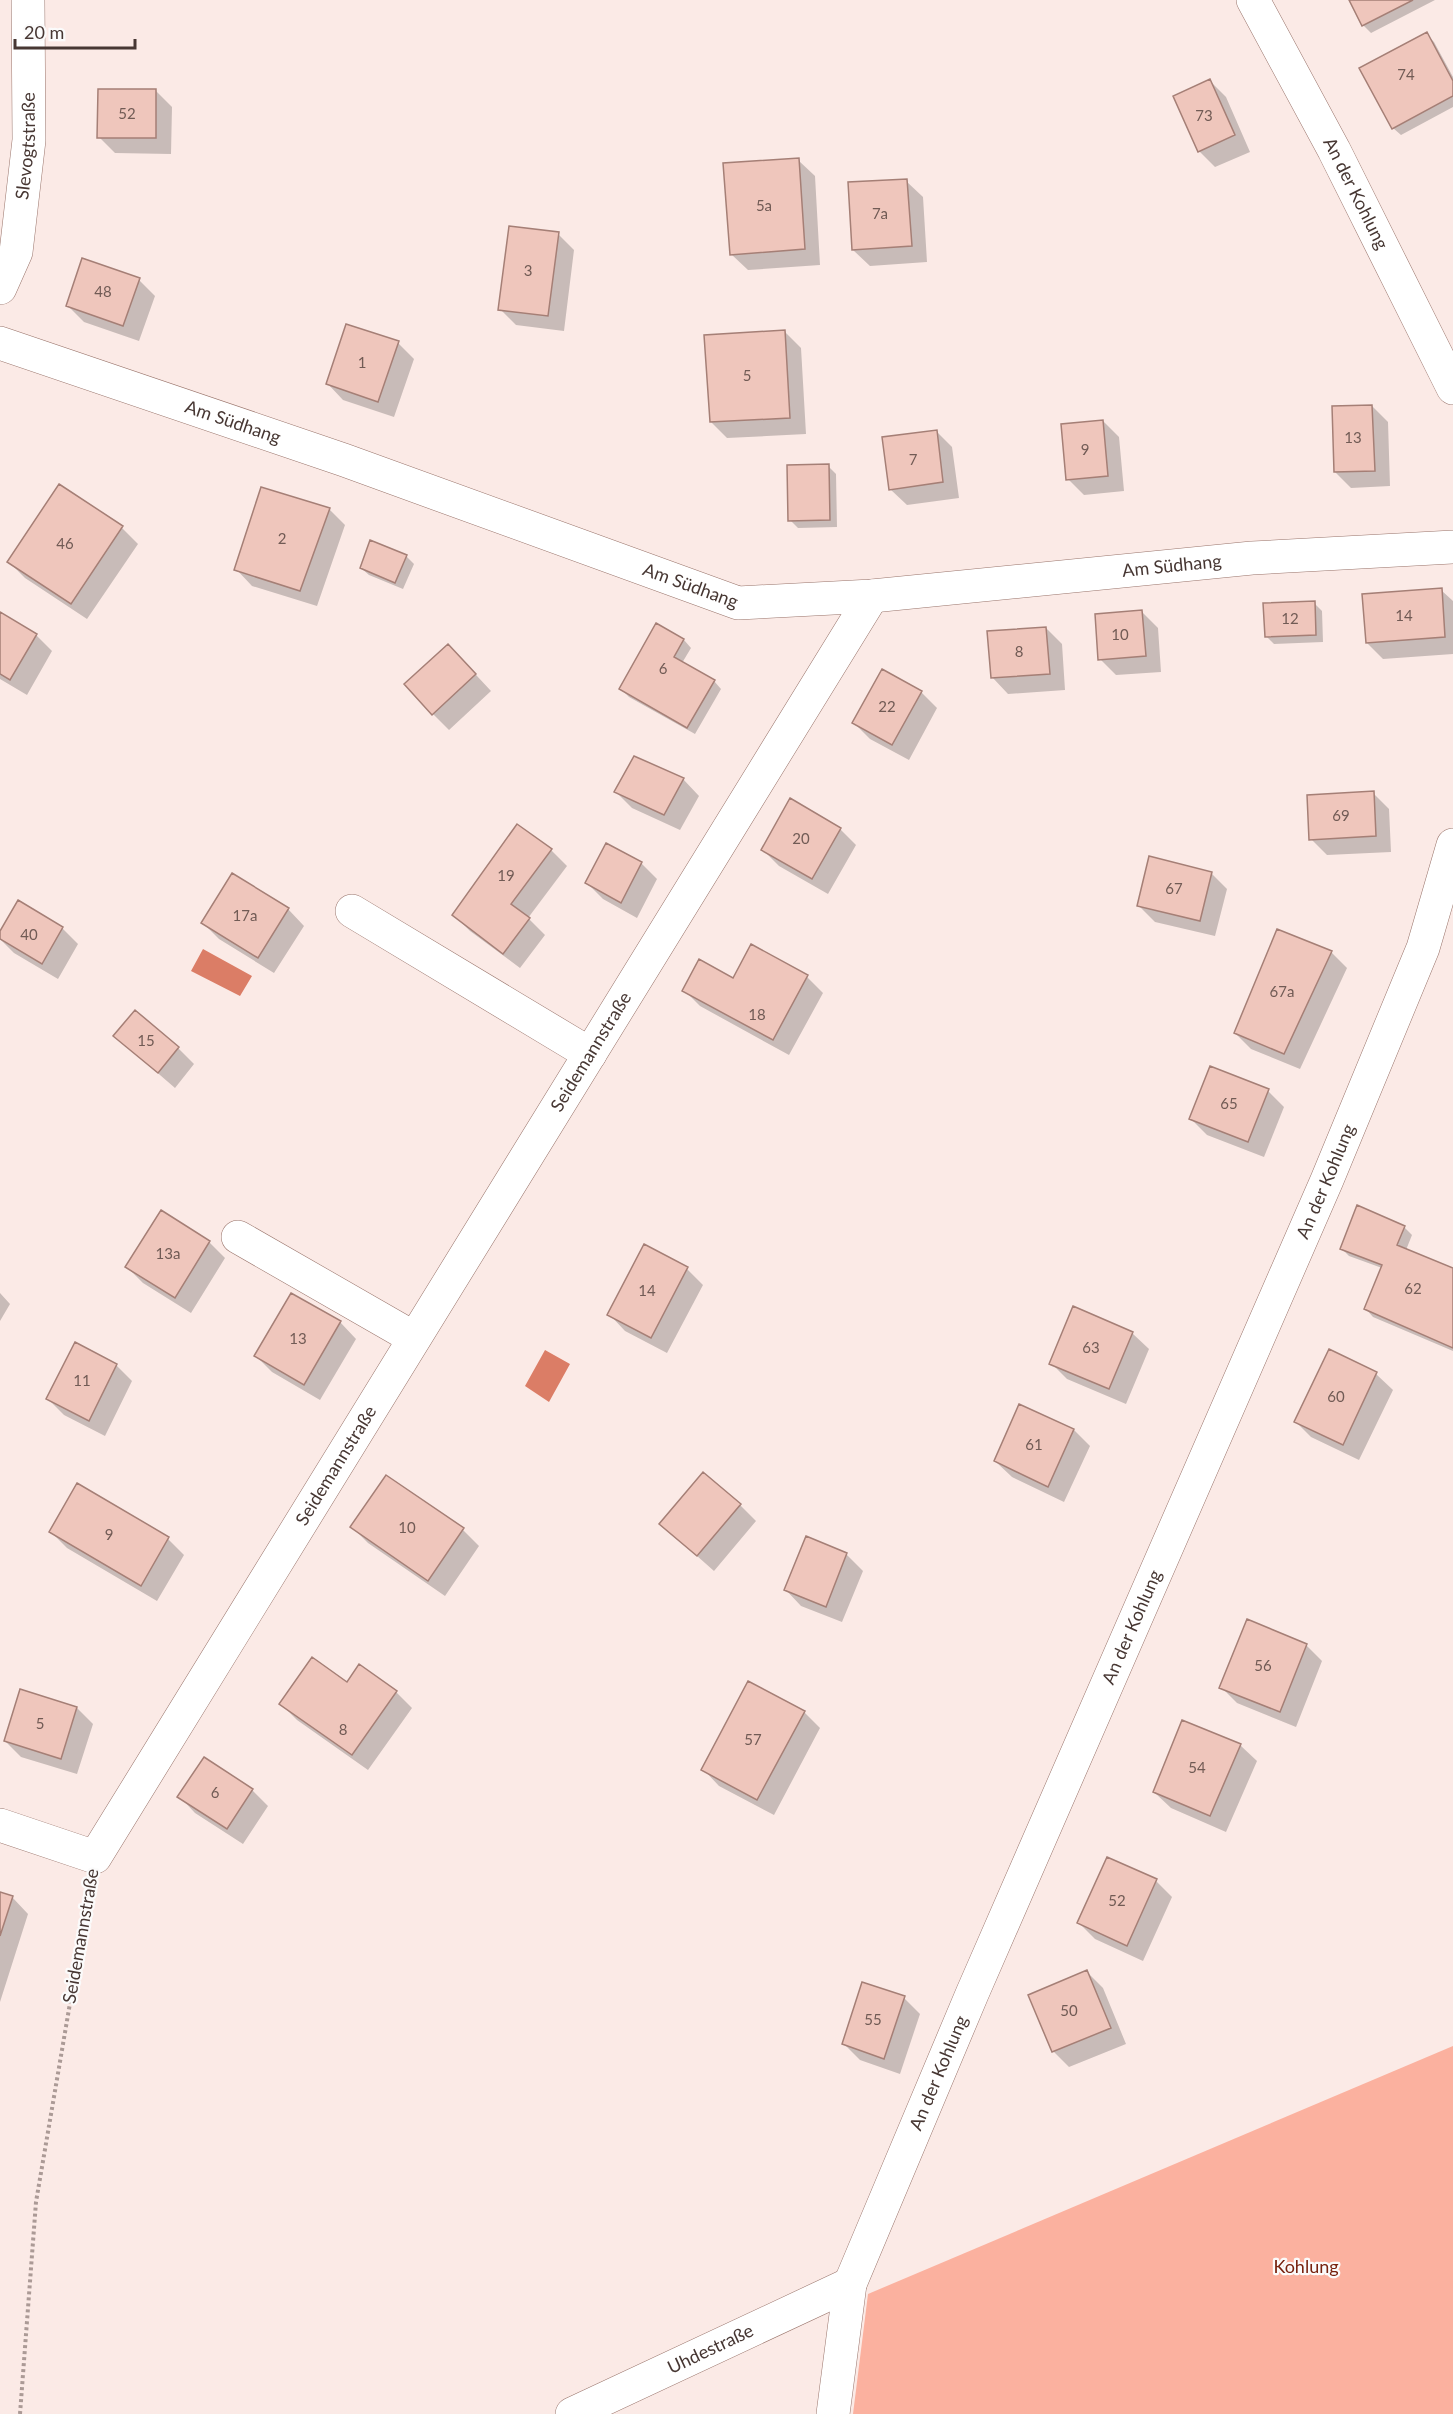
<svg xmlns="http://www.w3.org/2000/svg" width="1453" height="2414" viewBox="0 0 1453 2414" font-family="Lato,sans-serif">
  <style>
    .green { fill: #fbb19f }
    .water { fill: #db7d66 }
    .shadow { fill: #0003 }
    .building { fill: #efc6bc; stroke: #a57f76; stroke-width: 1.5 }
    .lines { fill: none; stroke-linecap: round; stroke-linejoin: round }
    .minor-casing { stroke: #99746b; stroke-width: 34 }
    .path { stroke: #ab9a96; stroke-width: 4; stroke-dasharray: 3 3; stroke-linecap: butt }
    .minor { stroke: #fff; stroke-width: 33 }
    .labels { text-anchor: middle; stroke-width: 4.5; stroke-linejoin: round; paint-order: stroke }
    .number-label { font-size: 15px; fill: #715b55 }
    .street-label { font-size: 18px; fill: #473733; stroke: #fbfbfb }
    .park-label { font-size: 18px; fill: #782310; stroke: #fbfbfb }
  </style>
  <rect width="100%" height="100%" fill="#fbeae6"/>
  <path class="green" d="M 1453,2046 L 1453,2414 L 853,2414 L 868,2294 Z"/>
  <path class="water" d="M 203,949 L 252,976 L 240,996 L 191,971 Z
    M 545,1350 L 570,1364 L 549,1402 L 525,1386 Z"/>
  <path class="shadow" d="M 1351,0 L 1435,0 L 1371,33 L 1363,25 Z
    M 1426,34 L 1434,42 L 1453,77 L 1453,107 L 1401,135 L 1393,128 Z
    M 1210,81 L 1226,97 L 1250,152 L 1215,167 L 1199,151 Z
    M 156,91 L 172,107 L 171,154 L 115,153 L 99,137 Z
    M 798,160 L 815,176 L 820,265 L 748,270 L 731,254 Z
    M 906,181 L 923,197 L 927,262 L 870,266 L 853,250 Z
    M 558,234 L 574,250 L 564,331 L 516,325 L 500,309 Z
    M 139,280 L 155,296 L 139,341 L 84,322 L 68,306 Z
    M 785,332 L 801,348 L 806,434 L 727,438 L 711,422 Z
    M 398,343 L 414,359 L 394,417 L 343,400 L 327,383 Z
    M 1372,406 L 1388,422 L 1390,486 L 1351,488 L 1335,472 Z
    M 1103,421 L 1119,437 L 1124,491 L 1084,495 L 1068,479 Z
    M 936,431 L 952,447 L 959,498 L 907,505 L 890,489 Z
    M 828,466 L 836,474 L 837,527 L 798,528 L 790,520 Z
    M 329,509 L 345,525 L 317,606 L 252,586 L 236,569 Z
    M 122,528 L 138,544 L 87,619 L 25,578 L 9,562 Z
    M 406,556 L 414,564 L 403,589 L 369,575 L 361,568 Z
    M 1441,590 L 1453,601 L 1453,654 L 1383,659 L 1367,643 Z
    M 1314,603 L 1322,611 L 1323,642 L 1274,644 L 1266,636 Z
    M 1142,612 L 1158,628 L 1161,672 L 1116,675 L 1100,659 Z
    M 0,614 L 36,635 L 52,651 L 27,695 L 0,679 Z
    M 657,625 L 684,640 L 691,648 L 682,663 L 714,681 L 721,689 L 695,734 L 629,697 L 621,689 Z
    M 1046,628 L 1062,644 L 1065,690 L 1008,694 L 992,677 Z
    M 464,662 L 491,691 L 449,730 L 433,714 Z
    M 921,692 L 937,708 L 909,760 L 870,739 L 854,723 Z
    M 683,779 L 699,796 L 680,830 L 632,808 L 616,792 Z
    M 1373,793 L 1389,809 L 1391,852 L 1327,855 L 1311,839 Z
    M 840,829 L 856,845 L 828,894 L 779,866 L 763,850 Z
    M 551,850 L 567,866 L 528,918 L 545,935 L 520,968 L 470,931 L 454,915 Z
    M 641,863 L 657,879 L 637,918 L 603,899 L 587,883 Z
    M 1211,873 L 1227,889 L 1215,936 L 1155,922 L 1139,906 Z
    M 19,903 L 62,928 L 78,944 L 58,979 L 14,953 L 0,939 L 0,934 Z
    M 288,909 L 304,926 L 274,973 L 219,939 L 203,923 Z
    M 752,946 L 807,977 L 823,993 L 789,1055 L 700,1006 L 684,990 L 733,980 Z
    M 1331,952 L 1347,968 L 1300,1069 L 1251,1049 L 1235,1033 Z
    M 115,1036 L 178,1048 L 194,1064 L 175,1088 Z
    M 1268,1091 L 1284,1107 L 1264,1157 L 1207,1135 L 1191,1119 Z
    M 1404,1227 L 1412,1235 L 1406,1250 L 1453,1270 L 1453,1351 L 1373,1317 L 1366,1309 L 1382,1268 L 1349,1256 L 1341,1248 Z
    M 209,1242 L 225,1258 L 191,1313 L 143,1283 L 127,1267 Z
    M 645,1246 L 687,1269 L 703,1285 L 667,1353 L 625,1331 L 609,1314 Z
    M 0,1293 L 10,1304 L 0,1321 Z
    M 340,1322 L 356,1339 L 320,1400 L 272,1372 L 256,1356 Z
    M 1132,1333 L 1149,1349 L 1126,1404 L 1067,1379 L 1051,1363 Z
    M 1329,1351 L 1376,1374 L 1393,1390 L 1359,1460 L 1311,1437 L 1295,1421 Z
    M 116,1365 L 132,1381 L 105,1436 L 64,1415 L 48,1399 Z
    M 1020,1406 L 1074,1430 L 1090,1446 L 1064,1502 L 1012,1477 L 995,1461 Z
    M 386,1477 L 463,1530 L 479,1546 L 445,1596 L 368,1543 L 352,1527 Z
    M 78,1486 L 168,1539 L 184,1555 L 157,1601 L 67,1548 L 51,1532 Z
    M 740,1505 L 756,1521 L 714,1571 L 661,1524 Z
    M 807,1538 L 847,1555 L 863,1571 L 842,1622 L 801,1606 L 785,1589 Z
    M 1306,1645 L 1322,1661 L 1296,1727 L 1237,1703 L 1221,1687 Z
    M 347,1684 L 396,1692 L 412,1708 L 368,1770 L 297,1720 L 281,1704 Z
    M 21,1691 L 77,1708 L 93,1724 L 77,1774 L 21,1757 L 5,1741 Z
    M 804,1712 L 820,1728 L 774,1815 L 719,1786 L 703,1769 Z
    M 1240,1745 L 1257,1761 L 1226,1832 L 1171,1808 L 1154,1792 Z
    M 252,1790 L 268,1806 L 243,1844 L 195,1813 L 179,1796 Z
    M 1156,1881 L 1172,1897 L 1143,1961 L 1095,1939 L 1079,1923 Z
    M 0,1894 L 12,1897 L 28,1914 L 0,2002 Z
    M 1087,1972 L 1103,1988 L 1126,2044 L 1069,2067 L 1053,2051 Z
    M 904,1998 L 920,2014 L 900,2074 L 860,2060 L 844,2044 Z"/>
  <path class="building" d="M 1349,0 L 1413,0 L 1362,26 Z
    M 1427,32 L 1453,81 L 1453,96 L 1392,129 L 1359,68 Z
    M 1210,79 L 1235,135 L 1198,152 L 1173,96 Z
    M 98,89 L 156,89 L 156,138 L 97,138 Z
    M 799,158 L 805,249 L 730,255 L 723,163 Z
    M 907,179 L 912,246 L 852,250 L 848,182 Z
    M 509,226 L 559,232 L 548,316 L 498,310 Z
    M 82,258 L 140,278 L 123,326 L 66,306 Z
    M 346,324 L 399,341 L 378,402 L 326,384 Z
    M 785,330 L 790,418 L 710,422 L 704,335 Z
    M 1372,405 L 1375,471 L 1334,472 L 1332,406 Z
    M 1103,420 L 1108,476 L 1066,480 L 1061,424 Z
    M 937,430 L 943,482 L 889,490 L 882,437 Z
    M 829,464 L 830,520 L 788,521 L 787,465 Z
    M 59,484 L 123,526 L 71,604 L 7,562 Z
    M 261,487 L 330,508 L 300,591 L 234,570 Z
    M 370,540 L 407,555 L 395,583 L 360,568 Z
    M 1442,588 L 1445,637 L 1366,643 L 1362,594 Z
    M 1315,601 L 1316,635 L 1265,637 L 1263,603 Z
    M 1142,610 L 1146,656 L 1098,660 L 1095,614 Z
    M 0,612 L 37,634 L 10,680 L 0,674 Z
    M 656,623 L 684,639 L 674,657 L 715,680 L 687,728 L 619,689 Z
    M 1046,627 L 1050,674 L 991,678 L 987,631 Z
    M 448,644 L 476,674 L 432,715 L 404,684 Z
    M 882,669 L 922,691 L 892,745 L 852,723 Z
    M 634,756 L 684,778 L 664,815 L 614,792 Z
    M 1374,791 L 1376,836 L 1309,840 L 1307,795 Z
    M 790,798 L 841,828 L 812,879 L 761,850 Z
    M 517,824 L 552,849 L 511,904 L 530,918 L 503,954 L 452,915 Z
    M 606,843 L 642,862 L 621,903 L 585,883 Z
    M 1149,856 L 1212,872 L 1200,921 L 1137,906 Z
    M 232,873 L 289,908 L 258,958 L 201,923 Z
    M 18,900 L 63,927 L 42,964 L 0,939 L 0,931 Z
    M 1277,929 L 1332,951 L 1284,1054 L 1234,1033 Z
    M 751,944 L 808,975 L 773,1040 L 682,991 L 699,959 L 733,978 Z
    M 135,1010 L 179,1047 L 158,1073 L 113,1036 Z
    M 1210,1066 L 1269,1089 L 1248,1142 L 1189,1119 Z
    M 1357,1205 L 1405,1226 L 1397,1245 L 1453,1268 L 1453,1348 L 1364,1309 L 1382,1265 L 1340,1249 Z
    M 161,1210 L 210,1241 L 175,1298 L 125,1267 Z
    M 644,1244 L 688,1267 L 651,1338 L 607,1315 Z
    M 291,1293 L 341,1321 L 304,1385 L 254,1356 Z
    M 1073,1306 L 1133,1332 L 1109,1389 L 1049,1364 Z
    M 75,1342 L 117,1364 L 89,1421 L 46,1399 Z
    M 1329,1349 L 1377,1372 L 1343,1445 L 1294,1422 Z
    M 1019,1404 L 1074,1429 L 1048,1487 L 994,1461 Z
    M 703,1472 L 741,1504 L 697,1556 L 659,1524 Z
    M 386,1475 L 464,1528 L 428,1581 L 350,1527 Z
    M 77,1483 L 169,1537 L 141,1586 L 49,1532 Z
    M 806,1536 L 847,1553 L 826,1607 L 784,1590 Z
    M 1247,1619 L 1307,1644 L 1280,1712 L 1219,1688 Z
    M 312,1657 L 347,1682 L 359,1664 L 397,1691 L 352,1755 L 279,1704 Z
    M 748,1681 L 805,1711 L 757,1800 L 701,1770 Z
    M 20,1689 L 77,1707 L 61,1759 L 4,1741 Z
    M 1182,1720 L 1241,1744 L 1210,1816 L 1153,1792 Z
    M 204,1757 L 253,1789 L 227,1829 L 177,1797 Z
    M 1107,1857 L 1157,1879 L 1127,1946 L 1077,1923 Z
    M 0,1892 L 13,1896 L 0,1936 Z
    M 1087,1970 L 1111,2028 L 1052,2052 L 1028,1995 Z
    M 862,1982 L 905,1996 L 884,2059 L 842,2044 Z"/>
  <g class="lines">
    <g class="minor-casing">
      <g id="minor">
        <path id="s1" d="M 1253,0 L 1334,150 L 1453,388"/>
        <path id="s2" d="M 0,288 L 16,252 L 29,140 L 28,0"/>
        <path id="s3" d="M 0,343 L 344,460 L 738,603 L 872,596 L 1252,558 L 1453,547"/>
        <path d="M 352,911 L 590,1054"/>
        <path d="M 238,1237 L 414,1338"/>
        <path id="s4" d="M 0,1825 L 95,1857 L 872,596"/>
        <path id="s5" d="M 572,2414 L 850,2284"/>
        <path id="s6" d="M 833,2414 L 850,2284 L 972,1994 L 1327,1180 L 1423,948 L 1453,845"/>
      </g>
    </g>
    <path class="path" d="M 20,2414 L 36,2202 L 89,1892"/>
    <use href="#minor" class="minor"/>
  </g>
  <g class="labels">
    <g class="number-label">
      <text x="1406" y="80">74</text>
      <text x="127" y="119">52</text>
      <text x="1204" y="121">73</text>
      <text x="764" y="211">5a</text>
      <text x="880" y="219">7a</text>
      <text x="528" y="276">3</text>
      <text x="103" y="297">48</text>
      <text x="362" y="368">1</text>
      <text x="747" y="381">5</text>
      <text x="1353" y="443">13</text>
      <text x="1085" y="455">9</text>
      <text x="913" y="465">7</text>
      <text x="282" y="544">2</text>
      <text x="65" y="549">46</text>
      <text x="1404" y="621">14</text>
      <text x="1290" y="624">12</text>
      <text x="1120" y="640">10</text>
      <text x="1019" y="657">8</text>
      <text x="663" y="674">6</text>
      <text x="887" y="712">22</text>
      <text x="1341" y="821">69</text>
      <text x="801" y="844">20</text>
      <text x="506" y="881">19</text>
      <text x="1174" y="894">67</text>
      <text x="245" y="921">17a</text>
      <text x="29" y="940">40</text>
      <text x="1282" y="997">67a</text>
      <text x="757" y="1020">18</text>
      <text x="146" y="1046">15</text>
      <text x="1229" y="1109">65</text>
      <text x="168" y="1259">13a</text>
      <text x="1413" y="1294">62</text>
      <text x="647" y="1296">14</text>
      <text x="298" y="1344">13</text>
      <text x="1091" y="1353">63</text>
      <text x="82" y="1386">11</text>
      <text x="1336" y="1402">60</text>
      <text x="1034" y="1450">61</text>
      <text x="407" y="1533">10</text>
      <text x="109" y="1540">9</text>
      <text x="1263" y="1671">56</text>
      <text x="40" y="1729">5</text>
      <text x="343" y="1735">8</text>
      <text x="753" y="1745">57</text>
      <text x="1197" y="1773">54</text>
      <text x="215" y="1798">6</text>
      <text x="1117" y="1906">52</text>
      <text x="1069" y="2016">50</text>
      <text x="873" y="2025">55</text>
    </g>
    <g class="street-label">
      <text dy="6" stroke="none"><textPath href="#s2" startOffset="146">Slevogtstraße</textPath></text>
      <text dy="6" stroke="none"><textPath href="#s1" startOffset="219">An der Kohlung</textPath></text>
      <text dy="6" stroke="none"><textPath href="#s3" startOffset="246">Am Südhang</textPath></text>
      <text dy="6" stroke="none"><textPath href="#s3" startOffset="1218">Am Südhang</textPath></text>
      <text dy="6" stroke="none"><textPath href="#s3" startOffset="732">Am Südhang</textPath></text>
      <text dy="6" stroke="none"><textPath href="#s4" startOffset="1046">Seidemannstraße</textPath></text>
      <text dy="6" stroke="none"><textPath href="#s6" startOffset="1332">An der Kohlung</textPath></text>
      <text dy="6" stroke="none"><textPath href="#s4" startOffset="560">Seidemannstraße</textPath></text>
      <text dy="6" stroke="none"><textPath href="#s6" startOffset="846">An der Kohlung</textPath></text>
      <text transform="translate(81 1936) rotate(-80)" y="6">Seidemannstraße</text>
      <text dy="6" stroke="none"><textPath href="#s6" startOffset="360">An der Kohlung</textPath></text>
      <text dy="6" stroke="none"><textPath href="#s5" startOffset="153">Uhdestraße</textPath></text>
    </g>
    <g class="park-label">
      <text x="1306" y="2273">Kohlung</text>
    </g>
  </g>
  <path d="M15 39v9h120v-9" fill="none" stroke="#473733" stroke-width="3"/>
  <text x="24" y="39" font-size="18" fill="#473733" stroke="#fbfbfb" stroke-width="4.5" paint-order="stroke">20 m</text>
</svg>
